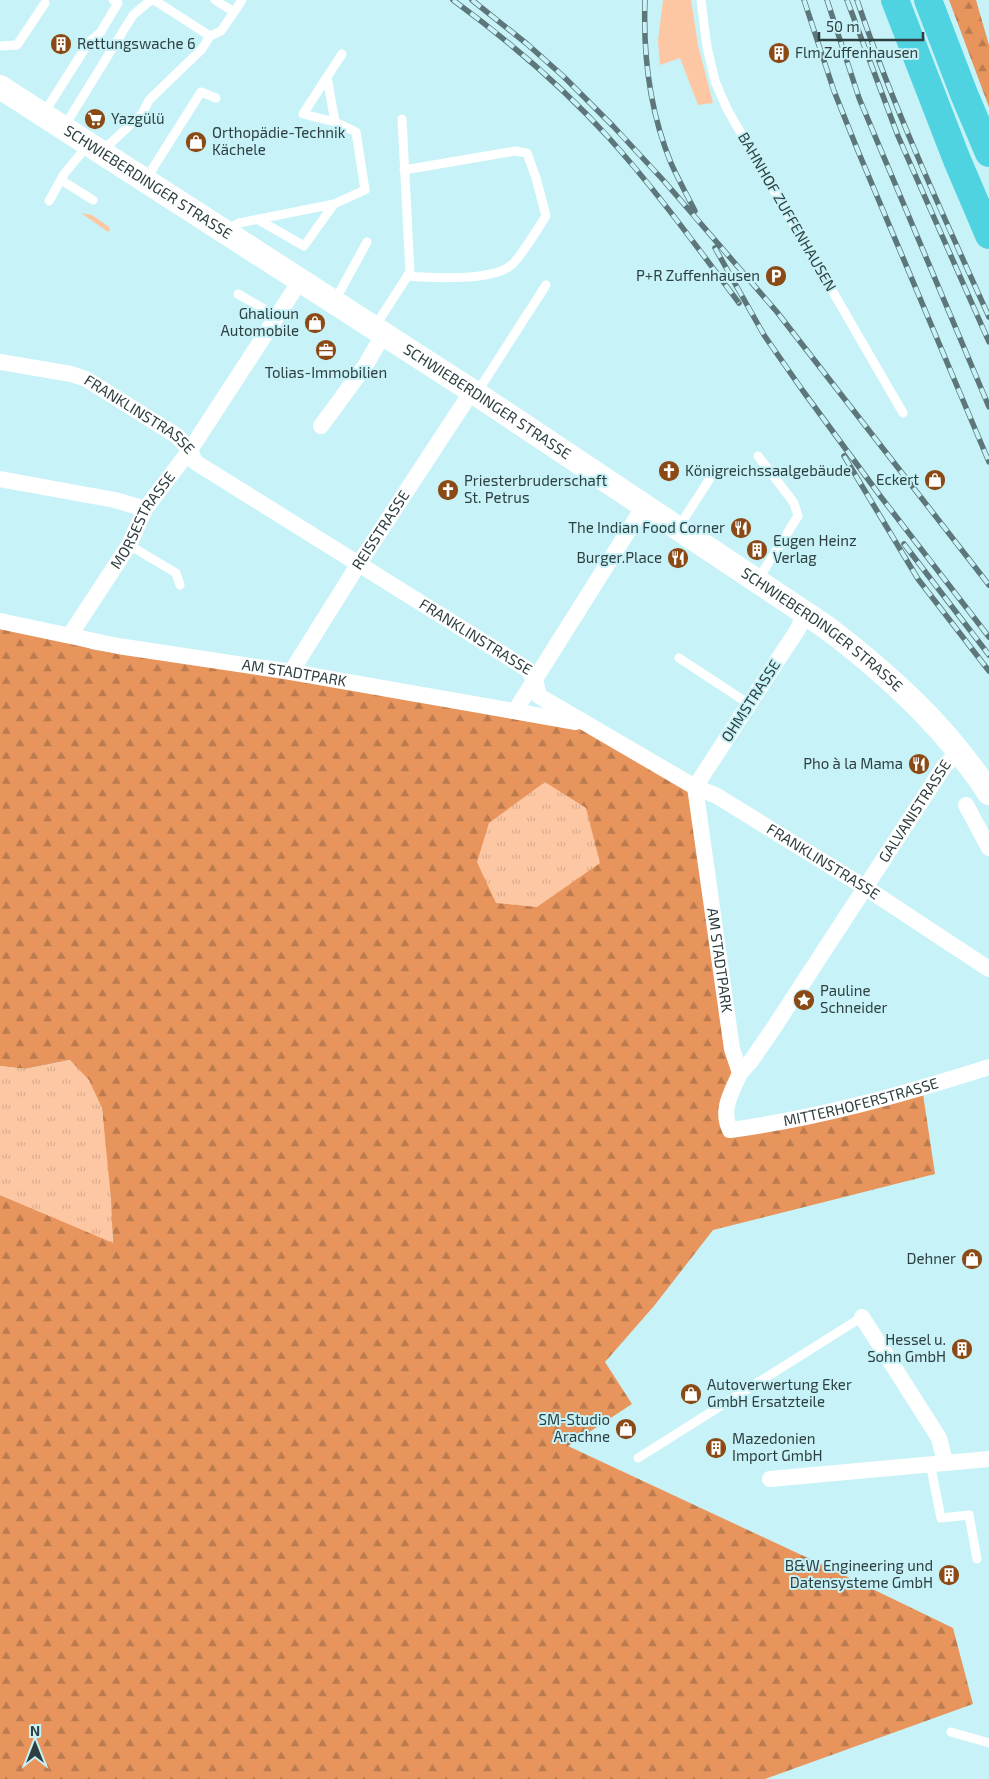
<svg xmlns="http://www.w3.org/2000/svg" width="989" height="1779" viewBox="0 0 989 1779" font-family="'Exo 2',sans-serif">
  <style>
    .grass { fill: #fec7a3 }
    .forest { fill: url(#forest-firs) }
    .park { fill: url(#park-tufts) }
    .lines { fill: none; stroke-linecap: round; stroke-linejoin: round }
    .service { stroke: #fff; stroke-width: 9 }
    .minor { stroke: #fff; stroke-width: 16 }
    .secondary { stroke: #fff; stroke-width: 24 }
    .trunk { stroke: #50d3e0; stroke-width: 28 }
    .rail-casing { stroke: #5d7679; stroke-width: 5.5 }
    .rail { stroke: #c7f3f8; stroke-width: 4; stroke-dasharray: 11; stroke-linecap: butt }
    .labels { text-anchor: middle; stroke-width: 4; stroke-linejoin: round; paint-order: stroke }
    .poi-label { font-size: 15px; fill: #2e3f41; stroke: #c7f3f8; text-anchor: start }
    .street-label { font-size: 15px; fill: #2e3f41; stroke: #c7f3f8 }
  </style>
  <defs>
    <pattern id="forest-firs" width="22" height="20" patternUnits="userSpaceOnUse" patternTransform="scale(1.25)"><rect width="22" height="20" fill="#e7955c"/><path d="M5 1l3.5 6h-7zM16 11l3.5 6h-7z" fill="#bc7b4e"/></pattern>
    <pattern id="park-tufts" width="24" height="20" patternUnits="userSpaceOnUse" patternTransform="scale(1.25)"><rect width="24" height="20" fill="#fec7a3"/><path d="M3 7l-1-3M5 7V3M7 7l1-3M15 17l-1-3M17 17v-4M19 17l1-3" fill="none" stroke="#daac8e"/></pattern>
  </defs>
  <rect width="100%" height="100%" fill="#c7f3f8"/>
  <path class="grass" d="M 663,0 L 691,0 L 698,45 L 713,103 L 698,105 L 680,58 L 660,65 L 658,41 Z
    M 81,213 L 92,215 L 109,227 L 110,230 L 108,232 Z"/>
  <path class="forest" d="M 949,0 L 976,0 L 989,45 L 989,107 Z
    M 0,628 L 60,640 L 95,650 L 287,677 L 514,719 L 588,729 L 686,786 L 694,813 L 732,1077 L 730,1135 L 923,1094 L 935,1174 L 713,1230 L 654,1306 L 605,1362 L 632,1404 L 568,1446 L 825,1566 L 953,1628 L 973,1704 L 765,1779 L 0,1779 L 0,1195 L 113,1242 L 102,1108 L 70,1060 L 25,1069 L 0,1066 Z"/>
  <path class="park" d="M 545,782 L 586,808 L 600,863 L 537,907 L 496,903 L 477,862 L 489,823 Z
    M 70,1060 L 89,1080 L 102,1108 L 111,1199 L 113,1243 L 0,1195 L 0,1066 L 26,1069 Z"/>
  <g class="lines">
    <path class="service" d="M 154,0 L 210,36 L 221,31 L 234,12 L 215,0
      M 701,0 L 707,47 L 715,81 L 727,109 L 903,413
      M 234,12 L 242,0
      M 0,46 L 17,45 L 45,3
      M 327,77 L 335,122
      M 44,113 L 89,42 L 100,33 L 118,3 L 113,0
      M 64,127 L 133,15 L 151,0
      M 101,152 L 142,114 L 149,100 L 202,49 L 210,36
      M 404,170 L 515,151 L 527,153 L 536,178 L 546,216 C 539,226 519,261 510,266 C 491,281 432,278 407,276
      M 146,179 L 201,92 L 216,98
      M 61,180 L 93,200
      M 49,201 L 64,174 L 88,145
      M 334,204 L 365,190 L 356,132 L 335,122 L 303,114 L 342,54
      M 225,230 L 239,223 L 334,204 L 304,246 L 257,219
      M 238,294 L 276,316
      M 334,302 L 367,242
      M 374,328 L 410,272 L 402,119
      M 476,394 L 546,285
      M 678,528 L 709,480
      M 129,545 L 176,573 L 180,585
      M 757,581 L 798,516 L 794,503 L 758,456
      M 679,658 L 749,704
      M 638,1458 L 862,1317
      M 930,1463 L 941,1518 L 969,1515 L 977,1559
      M 951,1732 L 989,1743"/>
    <g class="minor">
      <path id="s1" d="M 0,362 L 71,374 L 86,379 L 177,436 L 190,450 L 195,462 L 527,669 L 535,679 L 539,696 L 695,787 L 717,796 L 866,888 L 989,969"/>
      <path d="M 321,426 L 365,366 L 383,335"/>
      <path d="M 0,479 L 115,500 L 145,509"/>
      <path id="s2" d="M 805,613 L 798,629 L 695,787 L 732,1049 L 740,1073 C 732,1092 720,1109 730,1130 C 819,1118 904,1094 989,1067"/>
      <path id="s3" d="M 0,621 L 118,646 L 291,672 L 576,722"/>
      <path id="s4" d="M 70,635 L 129,545 L 145,509 L 190,450 L 300,281"/>
      <path id="s5" d="M 291,672 L 358,565 L 472,391"/>
      <path d="M 515,711 L 644,506"/>
      <path d="M 966,805 L 989,848"/>
      <path id="s6" d="M 740,1073 L 751,1061 L 773,1029 L 945,765 L 960,752"/>
      <path d="M 862,1317 L 939,1438 L 945,1462"/>
      <path d="M 770,1479 L 989,1459"/>
    </g>
    <path class="secondary" id="s7" d="M 0,87 L 472,391 L 826,627 C 888,674 946,727 989,793"/>
    <path class="trunk" d="M 895,0 L 957,160 L 989,235
      M 928,0 L 964,94 L 989,153"/>
    <g class="rail-casing">
      <path id="rail" d="M 453,0 C 509,41 563,87 609,138 C 656,190 697,247 739,303
        M 472,0 L 527,44 L 563,76 L 613,126 L 664,181 L 777,312 L 989,585
        M 645,0 C 643,55 650,112 671,163 C 678,179 687,195 695,211
        M 804,0 L 834,91 L 858,151 L 989,462
        M 827,0 L 859,98 L 989,407
        M 847,0 L 898,136 L 989,342
        M 857,0 C 894,109 942,213 989,317
        M 715,248 L 764,335 L 803,391 L 881,497 L 989,637
        M 844,456 L 918,579 L 989,671
        M 904,544 L 989,655"/>
    </g>
    <use href="#rail" class="rail"/>
  </g>
  <defs>
    <g id="building-disc" transform="scale(1.125)"><circle r="9.5" fill="#8b4a15" stroke="#c7f3f8"/><path d="M-4-6H4V6H1V3H-1V6H-4ZM-2.5-4.3h1.7v1.8h-1.7ZM.8-4.3h1.7v1.8H.8ZM-2.5-1h1.7V.8h-1.7ZM.8-1h1.7V.8H.8Z" fill="#fff"/></g>
    <g id="supermarket-disc" transform="scale(1.125)"><circle r="9.5" fill="#8b4a15" stroke="#c7f3f8"/><path d="M-6-5.5h2.5l.6 2H6L4.5 2H-2.5L-4.4-4H-6ZM-1.5 3.2a1.3 1.3 0 1 0 .1 0ZM3 3.2a1.3 1.3 0 1 0 .1 0Z" fill="#fff"/></g>
    <g id="shop-disc" transform="scale(1.125)"><circle r="9.5" fill="#8b4a15" stroke="#c7f3f8"/><path d="M-5-2.5h2.3a2.7 3.5 0 0 1 5.4 0H5L5.5 6h-11ZM-1.5-2.5h3a1.5 2.3 0 0 0-3 0Z" fill="#fff"/></g>
    <g id="parking-disc" transform="scale(1.125)"><circle r="9.5" fill="#8b4a15" stroke="#c7f3f8"/><path d="M-3.5-5.5H1a3.5 3.5 0 0 1 0 7H-1V5.5H-3.5ZM-1-3.4V-.6H.8a1.4 1.4 0 0 0 0-2.8Z" fill="#fff"/></g>
    <g id="office-disc" transform="scale(1.125)"><circle r="9.5" fill="#8b4a15" stroke="#c7f3f8"/><path d="M-6-3h4V-5.5h4V-3h4V5H-6ZM-1-4.5V-3h2v-1.5ZM-6 0V1H6V0Z" fill="#fff"/></g>
    <g id="church-disc" transform="scale(1.125)"><circle r="9.5" fill="#8b4a15" stroke="#c7f3f8"/><path d="M-1.2-6h2.4v3.5h3.3v2.4h-3.3V6h-2.4V-.1h-3.3v-2.4h3.3Z" fill="#fff"/></g>
    <g id="restaurant-disc" transform="scale(1.125)"><circle r="9.5" fill="#8b4a15" stroke="#c7f3f8"/><path d="M-5-6h1v4h1v-4h1v4h1v-4h1v5L-1.5 .5V6h-2V.5L-5-1ZM5-6V6H3V1.5H1.5Q1.5-4 5-6Z" fill="#fff"/></g>
    <g id="sight-disc" transform="scale(1.125)"><circle r="9.5" fill="#8b4a15" stroke="#c7f3f8"/><path d="M0-6L1.8-2.2L6-1.7L2.9 1.2L3.7 5.4L0 3.3L-3.7 5.4L-2.9 1.2L-6-1.7L-1.8-2.2Z" fill="#fff"/></g>
  </defs>
  <g fill-rule="evenodd">
    <use href="#building-disc" x="61" y="44"/>
    <use href="#building-disc" x="779" y="53"/>
    <use href="#supermarket-disc" x="95" y="119"/>
    <use href="#shop-disc" x="196" y="142"/>
    <use href="#parking-disc" x="776" y="276"/>
    <use href="#shop-disc" x="315" y="323"/>
    <use href="#office-disc" x="326" y="350"/>
    <use href="#church-disc" x="669" y="471"/>
    <use href="#shop-disc" x="935" y="480"/>
    <use href="#church-disc" x="448" y="490"/>
    <use href="#restaurant-disc" x="741" y="528"/>
    <use href="#building-disc" x="757" y="550"/>
    <use href="#restaurant-disc" x="678" y="558"/>
    <use href="#restaurant-disc" x="919" y="764"/>
    <use href="#sight-disc" x="804" y="1000"/>
    <use href="#shop-disc" x="972" y="1259"/>
    <use href="#building-disc" x="962" y="1349"/>
    <use href="#shop-disc" x="691" y="1394"/>
    <use href="#shop-disc" x="626" y="1429"/>
    <use href="#building-disc" x="716" y="1448"/>
    <use href="#building-disc" x="949" y="1575"/>
  </g>
  <g class="labels">
    <g class="poi-label">
      <text x="77" y="49">Rettungswache 6</text>
      <text x="795" y="58">Flm Zuffenhausen</text>
      <text x="111" y="124">Yazgülü</text>
      <text x="212" y="138">Orthopädie-Technik<tspan x="212" dy="17">Kächele</tspan></text>
      <text x="760" y="281" text-anchor="end">P+R Zuffenhausen</text>
      <text x="299" y="319" text-anchor="end">Ghalioun<tspan x="299" dy="17">Automobile</tspan></text>
      <text x="326" y="378" text-anchor="middle">Tolias-Immobilien</text>
      <text x="685" y="476">Königreichssaalgebäude</text>
      <text x="919" y="485" text-anchor="end">Eckert</text>
      <text x="464" y="486">Priesterbruderschaft<tspan x="464" dy="17">St. Petrus</tspan></text>
      <text x="725" y="533" text-anchor="end">The Indian Food Corner</text>
      <text x="773" y="546">Eugen Heinz<tspan x="773" dy="17">Verlag</tspan></text>
      <text x="662" y="563" text-anchor="end">Burger.Place</text>
      <text x="903" y="769" text-anchor="end">Pho à la Mama</text>
      <text x="820" y="996">Pauline<tspan x="820" dy="17">Schneider</tspan></text>
      <text x="956" y="1264" text-anchor="end">Dehner</text>
      <text x="946" y="1345" text-anchor="end">Hessel u.<tspan x="946" dy="17">Sohn GmbH</tspan></text>
      <text x="707" y="1390">Autoverwertung Eker<tspan x="707" dy="17">GmbH Ersatzteile</tspan></text>
      <text x="610" y="1425" text-anchor="end">SM-Studio<tspan x="610" dy="17">Arachne</tspan></text>
      <text x="732" y="1444">Mazedonien<tspan x="732" dy="17">Import GmbH</tspan></text>
      <text x="933" y="1571" text-anchor="end">B&amp;W Engineering und<tspan x="933" dy="17">Datensysteme GmbH</tspan></text>
    </g>
    <g class="street-label">
      <text dy="5" stroke="none"><textPath href="#s7" startOffset="176">SCHWIEBERDINGER STRASSE</textPath></text>
      <text transform="translate(787 212) rotate(60)" y="5">BAHNHOF ZUFFENHAUSEN</text>
      <text dy="5" stroke="none"><textPath href="#s7" startOffset="580">SCHWIEBERDINGER STRASSE</textPath></text>
      <text dy="5" stroke="none"><textPath href="#s1" startOffset="152">FRANKLINSTRASSE</textPath></text>
      <text dy="5" stroke="none"><textPath href="#s4" startOffset="136">MORSESTRASSE</textPath></text>
      <text dy="5" stroke="none"><textPath href="#s5" startOffset="168">REISSTRASSE</textPath></text>
      <text dy="5" stroke="none"><textPath href="#s7" startOffset="985">SCHWIEBERDINGER STRASSE</textPath></text>
      <text dy="5" stroke="none"><textPath href="#s1" startOffset="558">FRANKLINSTRASSE</textPath></text>
      <text dy="5" stroke="none"><textPath href="#s3" startOffset="299">AM STADTPARK</textPath></text>
      <text transform="translate(751 701) rotate(-57)" y="5">OHMSTRASSE</text>
      <text dy="5" stroke="none"><textPath href="#s6" startOffset="315">GALVANISTRASSE</textPath></text>
      <text dy="5" stroke="none"><textPath href="#s1" startOffset="978">FRANKLINSTRASSE</textPath></text>
      <text dy="5" stroke="none"><textPath href="#s2" startOffset="381">AM STADTPARK</textPath></text>
      <text dy="5" stroke="none"><textPath href="#s2" startOffset="690">MITTERHOFERSTRASSE</textPath></text>
    </g>
  </g>
  <g transform="translate(35 1744)" stroke="#c7f3f8" stroke-width="4" paint-order="stroke">
  <path d="M0-4L9 19L0 12L-9 19Z" fill="#2e3f41"/>
  <text y="-8" font-size="14" font-weight="bold" text-anchor="middle" fill="#2e3f41">N</text>
  </g>
  <path d="M819 32v8h104v-8" fill="none" stroke="#2e3f41" stroke-width="2.5"/>
  <text x="826" y="32" font-size="15" fill="#2e3f41" stroke="#c7f3f8" stroke-width="4" paint-order="stroke">50 m</text>
</svg>
